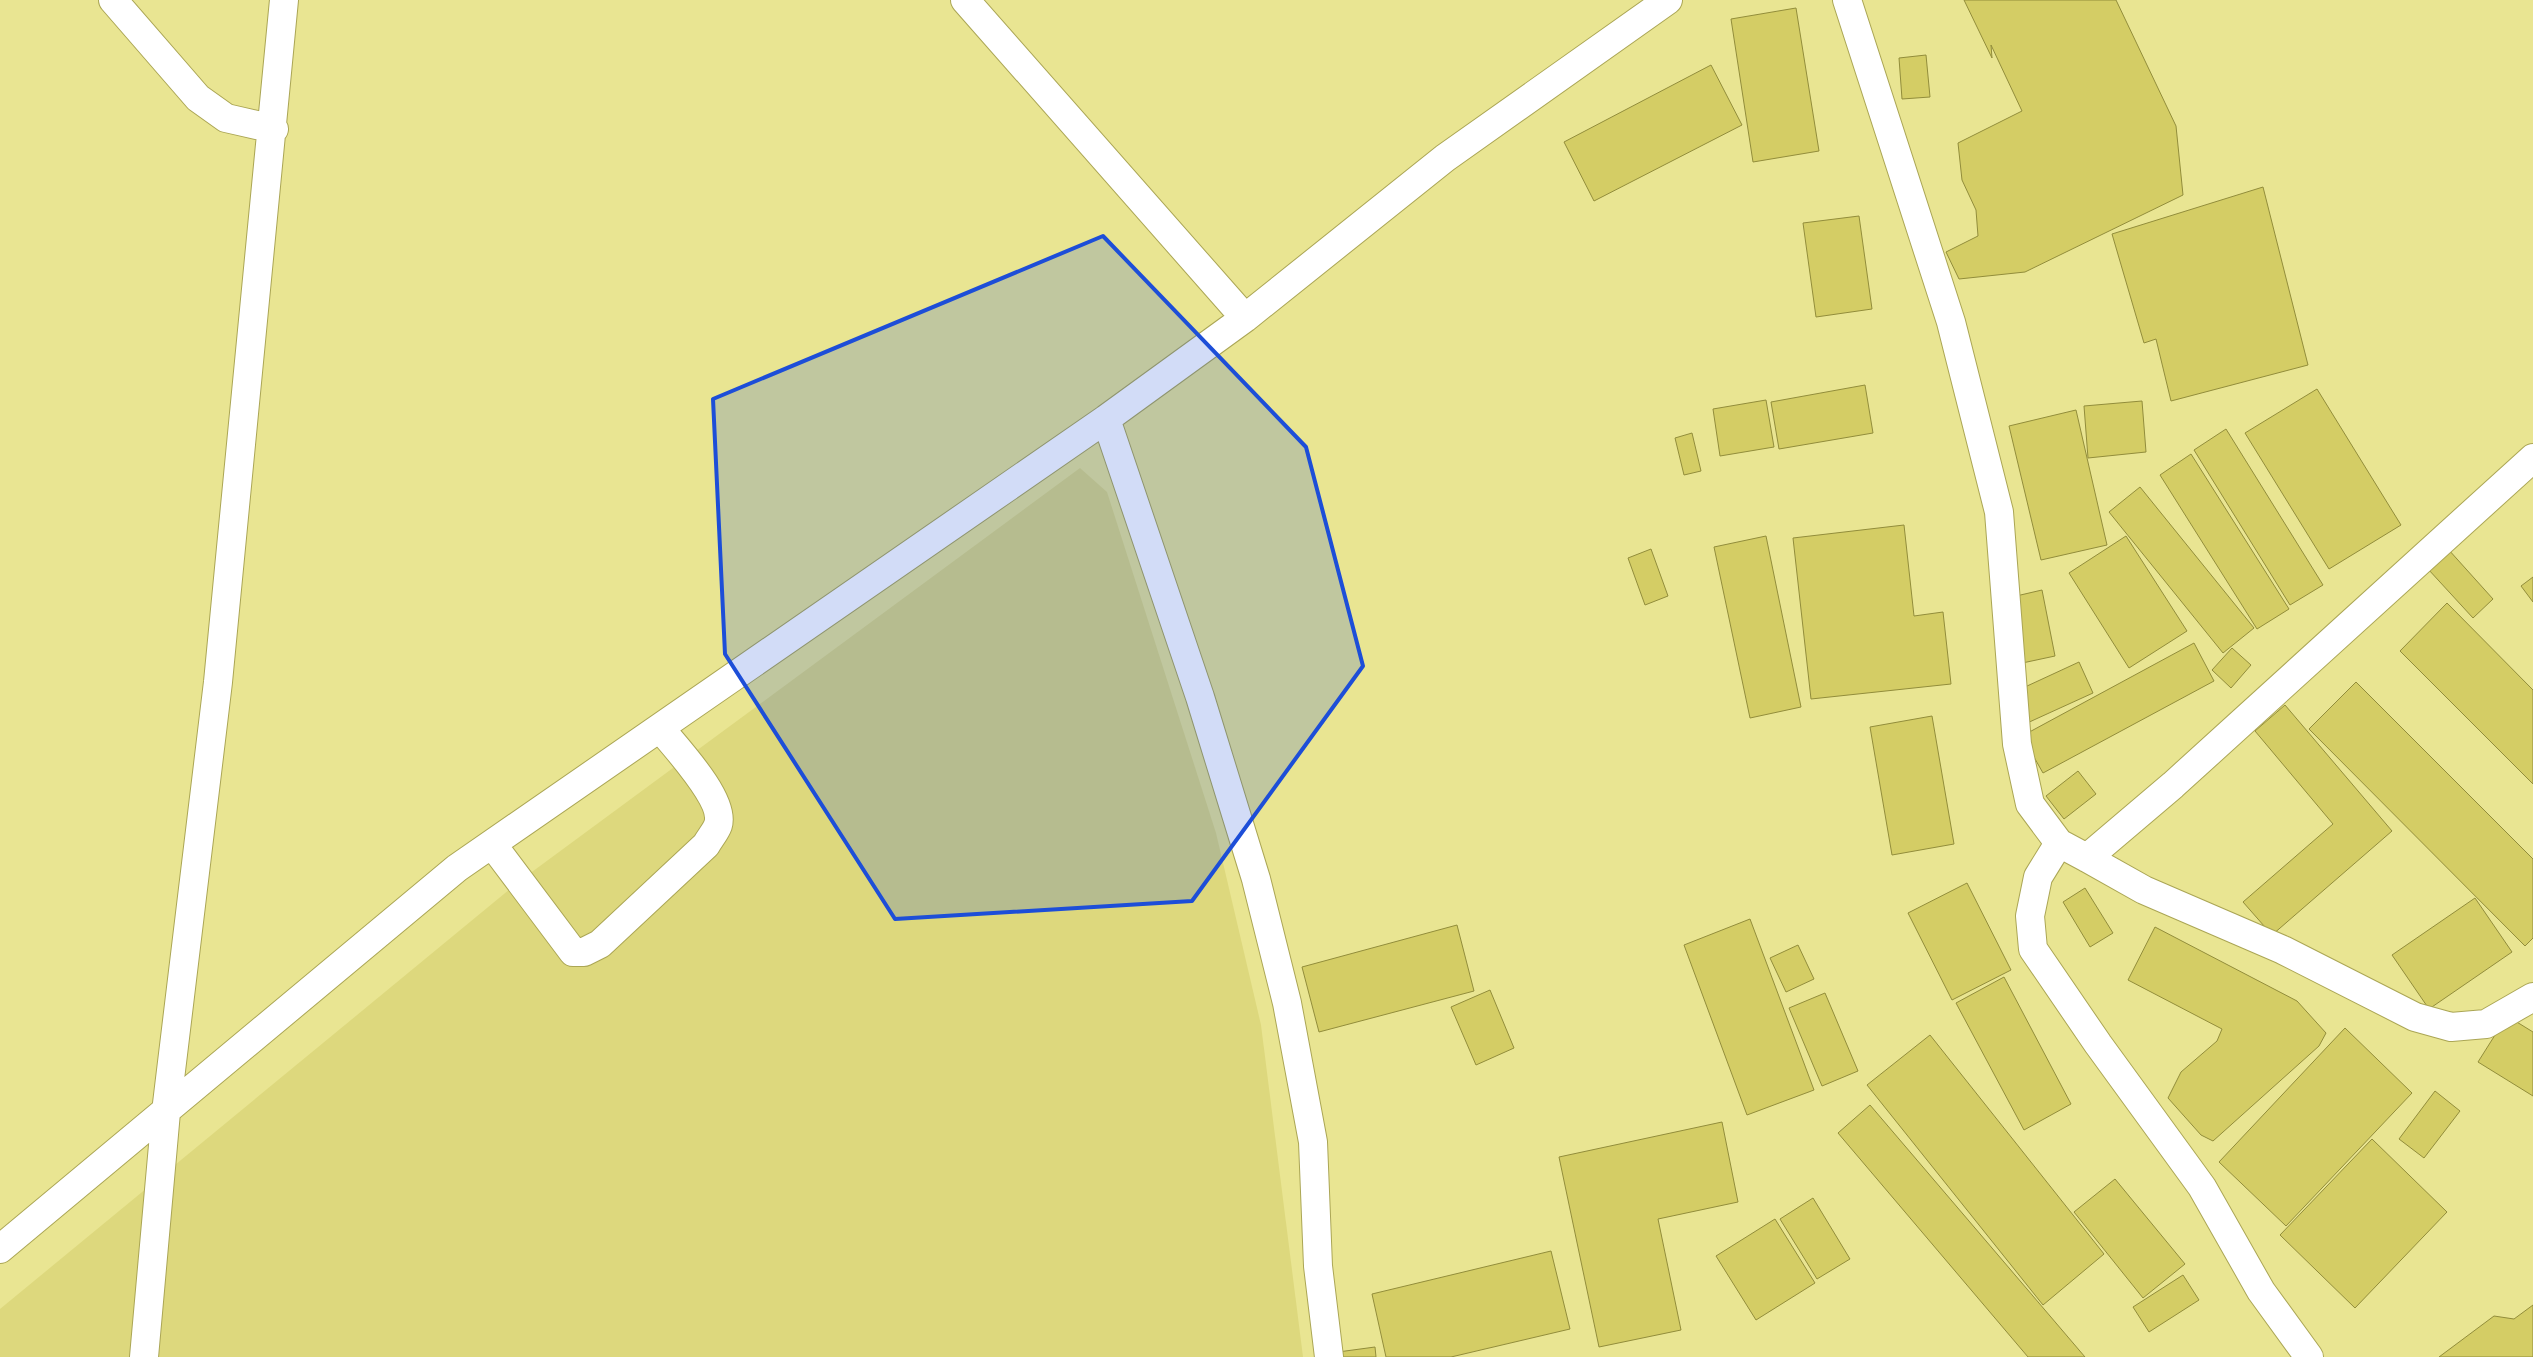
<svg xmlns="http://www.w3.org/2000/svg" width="2533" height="1357" viewBox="0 0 2533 1357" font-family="Poppins,sans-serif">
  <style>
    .built { fill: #ddd87d }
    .building { fill: #d4cd65; stroke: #928d3b }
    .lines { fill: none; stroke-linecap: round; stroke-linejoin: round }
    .minor-casing { stroke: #aba655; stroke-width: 30 }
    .minor { stroke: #fff; stroke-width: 28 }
    .marked { fill: #1d4ed8; fill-opacity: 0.2; stroke: #1d4ed8; stroke-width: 4; stroke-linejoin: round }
  </style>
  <rect width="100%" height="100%" fill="#e9e592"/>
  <path class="built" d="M 1080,468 L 1107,492 L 1216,833 L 1261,1025 L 1303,1357 L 0,1357 L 0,1309 L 521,880 Z"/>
  <path class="building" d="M 1964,0 L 2116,0 L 2176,126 L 2183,195 L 2025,272 L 1959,279 L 1946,252 L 1978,236 L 1976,210 L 1962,180 L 1958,143 L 2022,111 L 1991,45 L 1992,58 Z
    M 1796,8 L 1819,151 L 1753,162 L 1731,19 Z
    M 1926,55 L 1930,97 L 1902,99 L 1899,58 Z
    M 1711,65 L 1742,125 L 1594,201 L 1564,142 Z
    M 2263,187 L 2308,365 L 2171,401 L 2156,339 L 2144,343 L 2112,234 Z
    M 1859,216 L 1872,309 L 1816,317 L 1803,223 Z
    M 1865,385 L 1873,433 L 1779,449 L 1771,402 Z
    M 2317,389 L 2401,525 L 2329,569 L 2245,433 Z
    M 1766,400 L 1774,447 L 1720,456 L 1713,409 Z
    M 2142,401 L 2146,452 L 2088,458 L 2084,406 Z
    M 2076,410 L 2107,545 L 2041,560 L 2009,426 Z
    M 2226,429 L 2323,585 L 2290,605 L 2194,450 Z
    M 1692,433 L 1701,471 L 1684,475 L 1675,438 Z
    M 2191,454 L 2289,609 L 2257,629 L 2160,475 Z
    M 2140,487 L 2254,628 L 2223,653 L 2109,512 Z
    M 1904,525 L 1914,616 L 1943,612 L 1951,684 L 1811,699 L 1793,538 Z
    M 1766,536 L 1801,707 L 1750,718 L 1714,547 Z
    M 2126,536 L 2187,631 L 2129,668 L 2069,573 Z
    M 1651,549 L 1668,596 L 1645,605 L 1628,558 Z
    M 2448,549 L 2493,599 L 2473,618 L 2428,569 Z
    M 2533,577 L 2533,602 L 2521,586 Z
    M 2042,590 L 2055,656 L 2013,665 L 1999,600 Z
    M 2447,603 L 2533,690 L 2533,784 L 2400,651 Z
    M 2194,643 L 2214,681 L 2043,773 L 2022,736 Z
    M 2232,648 L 2251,665 L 2231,688 L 2212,670 Z
    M 2079,662 L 2093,693 L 2025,724 L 2012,693 Z
    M 2356,682 L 2533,859 L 2533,938 L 2525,946 L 2309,729 Z
    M 2285,705 L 2392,831 L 2272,935 L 2243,902 L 2333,824 L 2255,731 Z
    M 1932,716 L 1954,844 L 1892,855 L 1870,727 Z
    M 2078,771 L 2096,794 L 2064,819 L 2046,796 Z
    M 1967,883 L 2011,970 L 1952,1000 L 1908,913 Z
    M 2085,888 L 2113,933 L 2090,947 L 2063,902 Z
    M 2475,898 L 2512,952 L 2429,1009 L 2392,955 Z
    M 1750,919 L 1814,1090 L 1747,1115 L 1684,945 Z
    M 1457,925 L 1474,991 L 1319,1032 L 1302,967 Z
    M 2155,927 L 2297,1001 L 2326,1033 L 2319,1046 L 2213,1141 L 2201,1135 L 2168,1098 L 2181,1072 L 2217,1041 L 2222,1029 L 2128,980 Z
    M 1798,945 L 1814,979 L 1786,992 L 1770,958 Z
    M 2004,977 L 2071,1104 L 2024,1130 L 1956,1003 Z
    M 1490,990 L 1514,1048 L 1476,1065 L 1451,1007 Z
    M 1825,993 L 1858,1071 L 1822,1086 L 1789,1008 Z
    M 2507,1016 L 2533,1032 L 2533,1096 L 2478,1062 Z
    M 2345,1028 L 2412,1093 L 2286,1226 L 2219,1162 Z
    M 1930,1035 L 2104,1254 L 2043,1305 L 1867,1085 Z
    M 2435,1091 L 2460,1111 L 2424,1158 L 2399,1139 Z
    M 1870,1105 L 2085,1357 L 2028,1357 L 1838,1133 Z
    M 1722,1122 L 1738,1202 L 1658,1219 L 1681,1330 L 1599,1347 L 1559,1157 Z
    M 2372,1139 L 2447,1212 L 2355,1308 L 2280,1235 Z
    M 2115,1179 L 2185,1264 L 2143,1298 L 2074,1212 Z
    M 1813,1198 L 1850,1259 L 1817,1279 L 1780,1219 Z
    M 1775,1219 L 1815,1283 L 1756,1320 L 1716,1256 Z
    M 1551,1251 L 1570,1329 L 1451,1357 L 1386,1357 L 1372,1294 Z
    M 2183,1275 L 2199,1300 L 2149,1332 L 2133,1307 Z
    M 2533,1305 L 2533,1357 L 2439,1357 L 2494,1316 L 2514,1319 Z
    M 1375,1347 L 1376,1357 L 1338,1357 L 1338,1352 Z"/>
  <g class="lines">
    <g class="minor-casing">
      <path id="minor" d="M 113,0 L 198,98 L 226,118 L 274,129
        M 965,0 L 1245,318
        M 1847,0 L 1951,322 L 1999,512 L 2017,744 L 2030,804 L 2059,843 L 2087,858 L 2144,890 L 2283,950 L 2415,1017 L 2451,1027 L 2486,1024 L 2533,997
        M 1106,419 L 1200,697 L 1256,879 L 1287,1003 L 1313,1142 L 1318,1266 L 1329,1357
        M 2059,843 L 2038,877 L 2030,916 L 2033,949 L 2098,1044 L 2202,1187 L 2261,1291 L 2309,1357
        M 492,844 L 573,952 L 584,952 L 600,944 L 706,845 C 710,838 716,831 718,825 C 726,800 675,747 660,728
        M 2087,858 L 2173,785 L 2533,458
        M 0,1249 L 457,868 L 1106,419 L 1245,318 L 1445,158 L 1668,0
        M 144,1357 L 166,1112 L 218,682 L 284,0"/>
    </g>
    <use href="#minor" class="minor"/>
  </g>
  <path class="marked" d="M 1103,236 L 1306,447 L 1363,666 L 1192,901 L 895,919 L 725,654 L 713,399 Z"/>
</svg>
